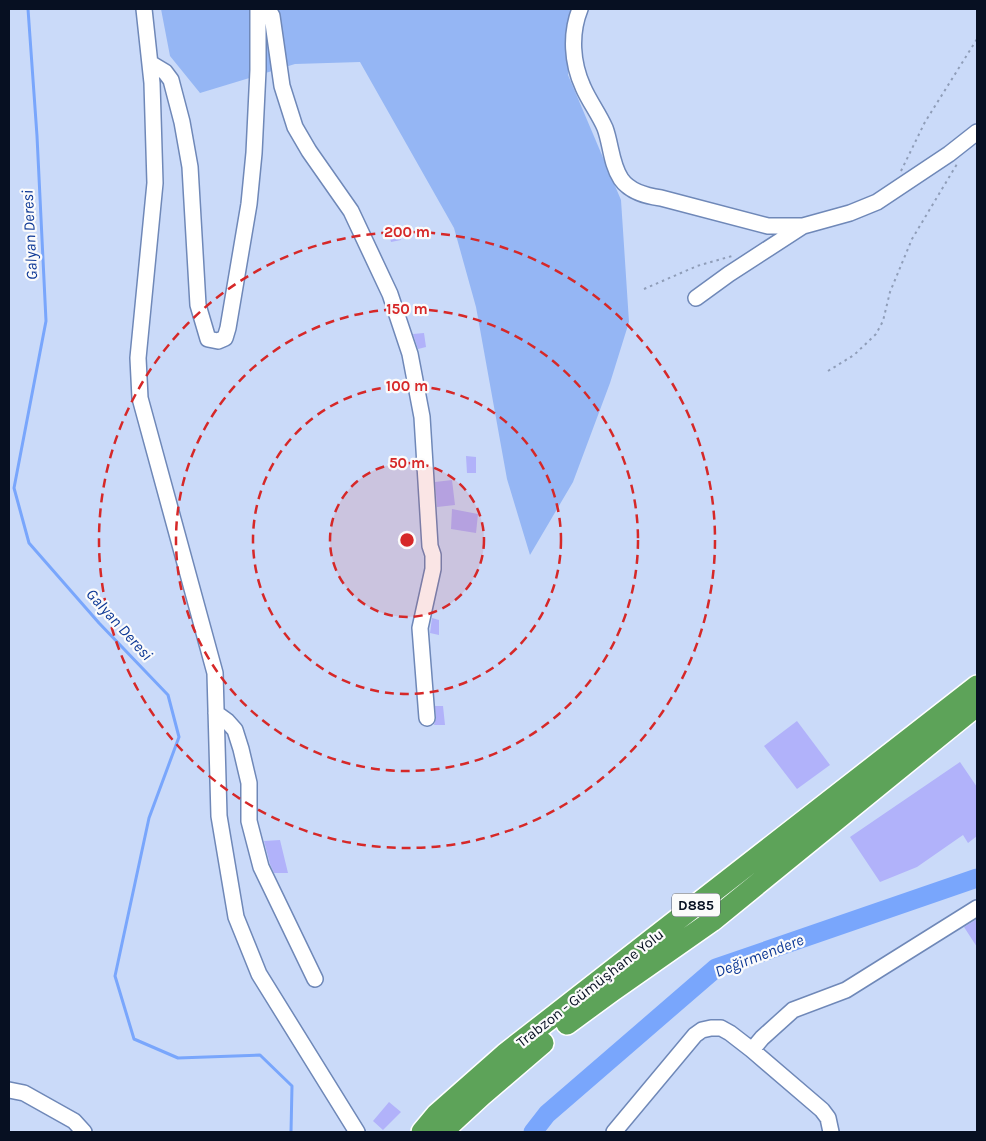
<svg xmlns="http://www.w3.org/2000/svg" width="986" height="1141" viewBox="0 0 986 1141" font-family="Karla,sans-serif">
  <style>
    .green { fill: #95b6f4 }
    .lines { fill: none; stroke-linecap: round; stroke-linejoin: round }
    .stream { stroke: #79a6fc; stroke-width: 3 }
    .river { stroke: #79a6fc; stroke-width: 19 }
    .building { fill: #b1b2fa }
    .minor-casing { stroke: #6f88b8; stroke-width: 18 }
    .highway-casing { stroke: #fff; stroke-width: 24 }
    .path { stroke: #8f9db8; stroke-width: 2; stroke-dasharray: 2.5 4; stroke-linecap: butt }
    .minor { stroke: #fff; stroke-width: 15 }
    .highway { stroke: #5da359; stroke-width: 21 }
    .ring { fill: none; stroke: #d62828; stroke-width: 2.5; stroke-dasharray: 9 6 }
    .labels { text-anchor: middle; stroke-width: 4.5; stroke-linejoin: round; paint-order: stroke }
    .shield { fill: #fbfbfb; stroke: #505663; stroke-width: 1 }
    .shield-label { font-size: 14px; font-weight: bold; fill: #071022 }
    .street-label { font-size: 15px; fill: #071022; stroke: #fbfbfb }
    .water-label { font-size: 16px; font-style: italic; fill: #0e3996; stroke: #fbfbfb }
    .centre { fill: #d62828; stroke: #fbfbfb; stroke-width: 2.5 }
    .ring-label { font-size: 15px; text-anchor: middle; font-weight: bold; fill: #d62828; stroke: #fbfbfb; stroke-width: 4.5; stroke-linejoin: round; paint-order: stroke }
  </style>
  <rect width="100%" height="100%" fill="#cadaf9"/>
  <path class="green" d="M 161,9 L 573,9 L 568,75 L 621,200 L 629,322 L 610,383 L 573,482 L 530,555 L 507,479 L 476,307 L 454,228 L 360,62 L 295,64 L 200,93 L 170,56 Z"/>
  <g class="lines">
    <path class="stream" d="M 28,9 L 37,136 L 46,321 L 14,488 L 29,543 L 99,623 L 168,695 L 179,737 L 149,818 L 115,976 L 134,1039 L 178,1058 L 260,1055 L 292,1086 L 291,1132"/>
    <path class="river" d="M 533,1132 L 547,1114 L 716,968 L 977,878"/>
  </g>
  <path class="building" d="M 395,225 L 401,240 L 391,242 L 387,227 Z
    M 424,333 L 426,347 L 418,349 L 413,334 Z
    M 466,456 L 476,457 L 476,473 L 467,473 Z
    M 452,480 L 455,505 L 437,507 L 435,482 Z
    M 452,509 L 478,514 L 476,533 L 451,529 Z
    M 432,618 L 439,620 L 439,635 L 430,633 Z
    M 435,706 L 443,706 L 445,725 L 434,725 L 436,718 Z
    M 797,721 L 830,765 L 797,789 L 764,746 Z
    M 960,762 L 977,787 L 977,836 L 968,843 L 963,835 L 917,867 L 880,882 L 850,837 Z
    M 280,840 L 288,873 L 274,873 L 270,864 L 264,841 Z
    M 977,919 L 977,947 L 964,927 Z
    M 389,1102 L 401,1112 L 383,1130 L 373,1121 Z"/>
  <g class="lines">
    <g class="minor-casing">
      <path id="minor" d="M 144,9 L 152,83 L 155,183 L 138,358 L 140,398 L 215,673 L 219,816 L 236,917 L 259,974 L 357,1132
        M 268,9 L 272,16 L 282,86 L 295,127 L 309,151 L 351,211 L 390,294 L 410,354 L 422,417 L 430,546 L 433,555 L 433,569 L 420,628 L 427,718
        M 580,9 C 570,34 572,63 583,87 C 589,101 599,114 605,128 C 611,144 611,164 621,179 C 630,192 646,196 661,198 L 768,226 L 803,226
        M 150,63 L 165,72 L 171,80 L 182,122 L 190,167 L 198,305 L 208,339 L 218,341 L 225,338 L 228,328 L 249,204 L 254,153 L 258,70 L 258,9
        M 696,298 L 729,274 L 803,226 L 850,213 L 877,202 L 949,154 L 977,132
        M 216,713 L 227,721 L 235,730 L 241,749 L 249,783 L 249,821 L 261,867 L 315,979
        M 752,1050 L 762,1038 L 793,1010 L 846,990 L 977,908
        M 9,1090 L 24,1093 L 74,1121 L 84,1132
        M 614,1132 L 695,1035 L 702,1030 L 711,1028 L 721,1028 L 730,1033 L 752,1050 L 822,1110 L 828,1118 L 831,1132"/>
    </g>
    <g class="highway-casing">
      <path id="highway" d="M 567,1024 L 612,991 L 712,921 L 975,707
        M 422,1132 L 437,1114 L 505,1054 L 977,686
        M 442,1132 L 481,1096 L 543,1043"/>
    </g>
    <path class="path" d="M 901,171 L 925,122 L 977,39
      M 644,289 L 697,266 L 732,256
      M 828,371 L 854,355 L 876,334 L 883,321 L 890,292 L 912,239 L 957,164"/>
    <use href="#minor" class="minor"/>
    <use href="#highway" class="highway"/>
  </g>
  <circle cx="407" cy="540" r="77" fill="#d62828" fill-opacity=".12"/>
  <g class="ring">
    <circle cx="407" cy="540" r="77"/>
    <circle cx="407" cy="540" r="154"/>
    <circle cx="407" cy="540" r="231"/>
    <circle cx="407" cy="540" r="308"/>
  </g>
  <g class="labels">
    <rect class="shield" x="672" y="893.5" width="48" height="23" rx="4"/>
    <g class="shield-label">
      <text x="696" y="910">D885</text>
    </g>
    <g class="street-label">
      <text transform="translate(590 988) rotate(-38)" y="5">Trabzon - Gümüşhane Yolu</text>
    </g>
    <g class="water-label">
      <text transform="translate(29 235) rotate(-93)" y="6">Galyan Deresi</text>
      <text transform="translate(120 624) rotate(48)" y="6">Galyan Deresi</text>
      <text transform="translate(759 955) rotate(-21)" y="6">Değirmendere</text>
    </g>
  </g>
  <circle cx="407" cy="540" r="8" class="centre"/>
  <g class="ring-label">
    <text x="407" y="237">200 m</text>
    <text x="407" y="314">150 m</text>
    <text x="407" y="391">100 m</text>
    <text x="407" y="468">50 m</text>
  </g>
  <rect width="986" height="1141" fill="none" stroke="#071022" stroke-width="20"/>
</svg>
